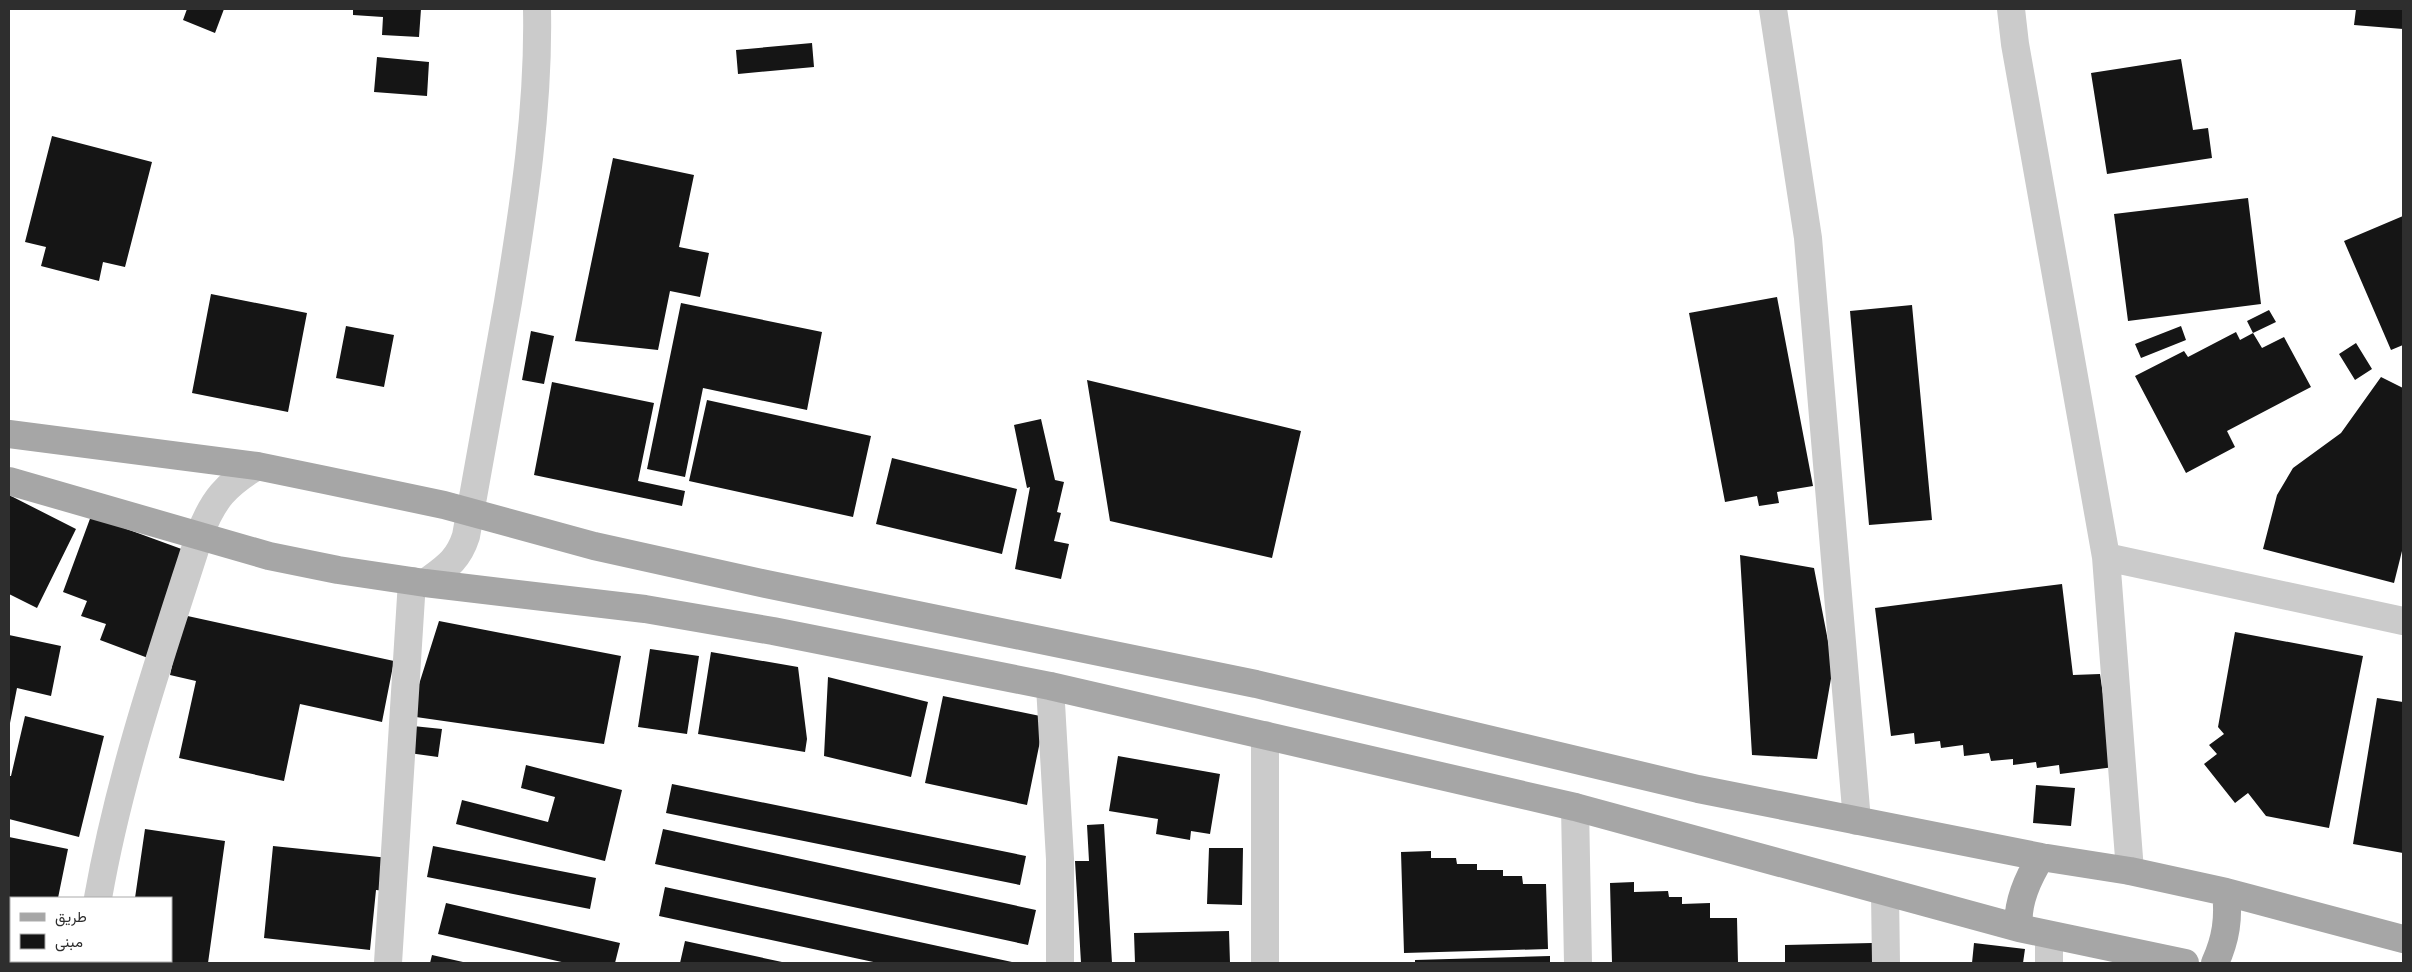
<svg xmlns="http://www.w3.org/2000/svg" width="2412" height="972" viewBox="0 0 2412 972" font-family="'Archivo Narrow',Vazirmatn,sans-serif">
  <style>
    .building { fill: #151515 }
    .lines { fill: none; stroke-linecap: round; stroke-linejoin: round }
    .minor { stroke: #cbcbcb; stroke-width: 28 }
    .major { stroke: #a6a6a6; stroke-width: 28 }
  </style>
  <rect width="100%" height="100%" fill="#fff"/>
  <path class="building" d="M 187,9 L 224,9 L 215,33 L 183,20 Z
    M 353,9 L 421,9 L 419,37 L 382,35 L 383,17 L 353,15 Z
    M 2356,9 L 2403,9 L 2403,29 L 2354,25 Z
    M 812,43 L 814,67 L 738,74 L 736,50 Z
    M 377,57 L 429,62 L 427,96 L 374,92 Z
    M 2181,59 L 2193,130 L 2208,128 L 2212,158 L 2107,174 L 2091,73 Z
    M 52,136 L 152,162 L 125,267 L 103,262 L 99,281 L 41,266 L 46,247 L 25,242 Z
    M 613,158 L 694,175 L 679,247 L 709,253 L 700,297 L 670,291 L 658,350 L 575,341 Z
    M 2248,198 L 2261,304 L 2128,321 L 2114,214 Z
    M 2403,216 L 2403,345 L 2391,350 L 2344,241 Z
    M 211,294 L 307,313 L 288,412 L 192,393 Z
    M 1777,297 L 1813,486 L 1777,492 L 1779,503 L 1759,506 L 1757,496 L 1725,502 L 1689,313 Z
    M 681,303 L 822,332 L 807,410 L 703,388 L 685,477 L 647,469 Z
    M 1912,305 L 1932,520 L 1869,525 L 1850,311 Z
    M 2269,310 L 2276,322 L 2253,333 L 2247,321 Z
    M 346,326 L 394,335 L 384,387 L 336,378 Z
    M 2181,326 L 2186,340 L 2141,358 L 2135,344 Z
    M 531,331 L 554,336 L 544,384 L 522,380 Z
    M 2236,332 L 2240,340 L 2253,333 L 2262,348 L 2284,337 L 2311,387 L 2227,431 L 2235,447 L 2186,473 L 2135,376 L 2184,351 L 2188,357 Z
    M 2356,343 L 2372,369 L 2355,380 L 2339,354 Z
    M 2381,377 L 2403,388 L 2403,547 L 2394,583 L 2263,549 L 2277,495 L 2293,468 L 2341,433 Z
    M 1087,380 L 1301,431 L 1272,558 L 1110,521 Z
    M 552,382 L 654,403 L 638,481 L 685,491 L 682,506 L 534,475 Z
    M 707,400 L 871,436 L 853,517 L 689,481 Z
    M 1041,419 L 1055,480 L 1064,482 L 1057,512 L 1061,513 L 1054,541 L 1069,544 L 1061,579 L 1015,569 L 1030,487 L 1027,488 L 1014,425 Z
    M 892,458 L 1017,489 L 1002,554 L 876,524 Z
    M 9,495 L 76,529 L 37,608 L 9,594 Z
    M 91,516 L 187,551 L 148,658 L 100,640 L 106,624 L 81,616 L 87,601 L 63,592 Z
    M 1740,555 L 1814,568 L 1833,667 L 1817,759 L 1752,755 Z
    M 2062,584 L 2073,675 L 2100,674 L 2114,767 L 2060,774 L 2059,765 L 2037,768 L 2036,762 L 2013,765 L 2013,759 L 1991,761 L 1989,753 L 1964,756 L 1963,745 L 1941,748 L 1940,741 L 1915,744 L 1914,733 L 1891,736 L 1875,608 Z
    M 183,615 L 394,661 L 382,722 L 300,704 L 284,781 L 179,758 L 196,681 L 170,675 Z
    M 439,621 L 621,656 L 604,744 L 409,716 Z
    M 2235,632 L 2363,656 L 2329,828 L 2266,816 L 2248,793 L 2235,803 L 2204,764 L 2217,754 L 2209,745 L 2224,734 L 2218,727 Z
    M 9,635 L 61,646 L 51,696 L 17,688 L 10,723 Z
    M 650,649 L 699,656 L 687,734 L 638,727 Z
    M 711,652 L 798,667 L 807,739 L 805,752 L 698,734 Z
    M 828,677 L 928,702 L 911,777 L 824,756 Z
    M 943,696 L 1045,717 L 1027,805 L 925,783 Z
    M 2377,698 L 2403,702 L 2403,853 L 2353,844 Z
    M 25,716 L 104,736 L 79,837 L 9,819 L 9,776 L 11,776 Z
    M 413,726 L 442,729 L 438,757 L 409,753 Z
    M 1118,756 L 1220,774 L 1210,834 L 1191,831 L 1190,840 L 1156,834 L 1158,819 L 1109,811 Z
    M 526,765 L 622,790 L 605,861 L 456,824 L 462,800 L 548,822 L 555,797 L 521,788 Z
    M 672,784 L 1026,856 L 1020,885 L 666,813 Z
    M 2036,785 L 2075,788 L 2071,826 L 2033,823 Z
    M 1104,824 L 1112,963 L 1081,963 L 1075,861 L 1089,861 L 1087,825 Z
    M 145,829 L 225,841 L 208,963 L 126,963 L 126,961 L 171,961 L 171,898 L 135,898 Z
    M 663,829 L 1036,910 L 1028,945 L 655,864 Z
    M 9,837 L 68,849 L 58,898 L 9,900 Z
    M 273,846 L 389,858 L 386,891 L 376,890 L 370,950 L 264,938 Z
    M 433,846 L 596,878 L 590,909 L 427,877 Z
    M 1209,848 L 1243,848 L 1242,905 L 1207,904 Z
    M 1431,851 L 1431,858 L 1456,858 L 1457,864 L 1477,864 L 1477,870 L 1503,870 L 1503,876 L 1522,876 L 1523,884 L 1546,884 L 1548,949 L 1404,953 L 1401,852 Z
    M 1634,882 L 1634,892 L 1668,891 L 1669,897 L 1682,897 L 1682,904 L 1710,903 L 1710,918 L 1737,918 L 1738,963 L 1612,963 L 1610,883 Z
    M 665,887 L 1012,962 L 1012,963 L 878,963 L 659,916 Z
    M 446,903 L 620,943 L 615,963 L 566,963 L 438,934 Z
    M 1229,931 L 1230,963 L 1135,963 L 1134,933 Z
    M 685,941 L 782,962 L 782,963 L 680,963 Z
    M 1872,943 L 1873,963 L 1785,963 L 1785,945 Z
    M 1974,943 L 2025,949 L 2023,963 L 1972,963 Z
    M 432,955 L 463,962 L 462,963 L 430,963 Z
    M 1550,956 L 1550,963 L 1415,963 L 1415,960 Z"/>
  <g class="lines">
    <path class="minor" d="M 1773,9 L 1808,238 L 1857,821
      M 2011,9 L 2015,44 L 2106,557 L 2130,871
      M 2106,557 L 2403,621
      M 425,583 C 445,568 458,561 466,536 C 480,458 494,380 508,302 C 524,205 539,107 537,9
      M 1050,686 L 1060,859 L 1060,963
      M 1575,807 L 1578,963
      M 1885,893 L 1886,963
      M 98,898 C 120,773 161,655 200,534 C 213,499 226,485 257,466
      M 87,963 L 88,961
      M 388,963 L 412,581
      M 1265,963 L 1265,735
      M 2049,963 L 2049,935"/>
    <path class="major" d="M 9,434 L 257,466 L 325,480 L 444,505 L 594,546 L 766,584 L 1256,684 L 1698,789 L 2041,857 L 2130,871 L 2226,892 L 2403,939
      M 9,481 L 269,556 L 338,570 L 425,583 L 645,609 L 773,631 L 1050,686 L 1575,807 L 2019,928 L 2185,963
      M 2019,928 C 2016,903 2028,878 2041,857
      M 2215,963 C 2226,939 2229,918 2226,892"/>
  </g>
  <rect width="2412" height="972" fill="none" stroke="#2e2e2e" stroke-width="20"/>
  <rect x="10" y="897" width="162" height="65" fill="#ffffff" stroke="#ababab"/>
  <rect x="20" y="913" width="25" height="8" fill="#a6a6a6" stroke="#ababab"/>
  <text x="55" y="922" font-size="15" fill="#2e2e2e">طريق</text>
  <rect x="20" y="934" width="25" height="15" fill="#151515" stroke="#ababab"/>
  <text x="55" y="947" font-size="15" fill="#2e2e2e">مبنى</text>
</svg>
